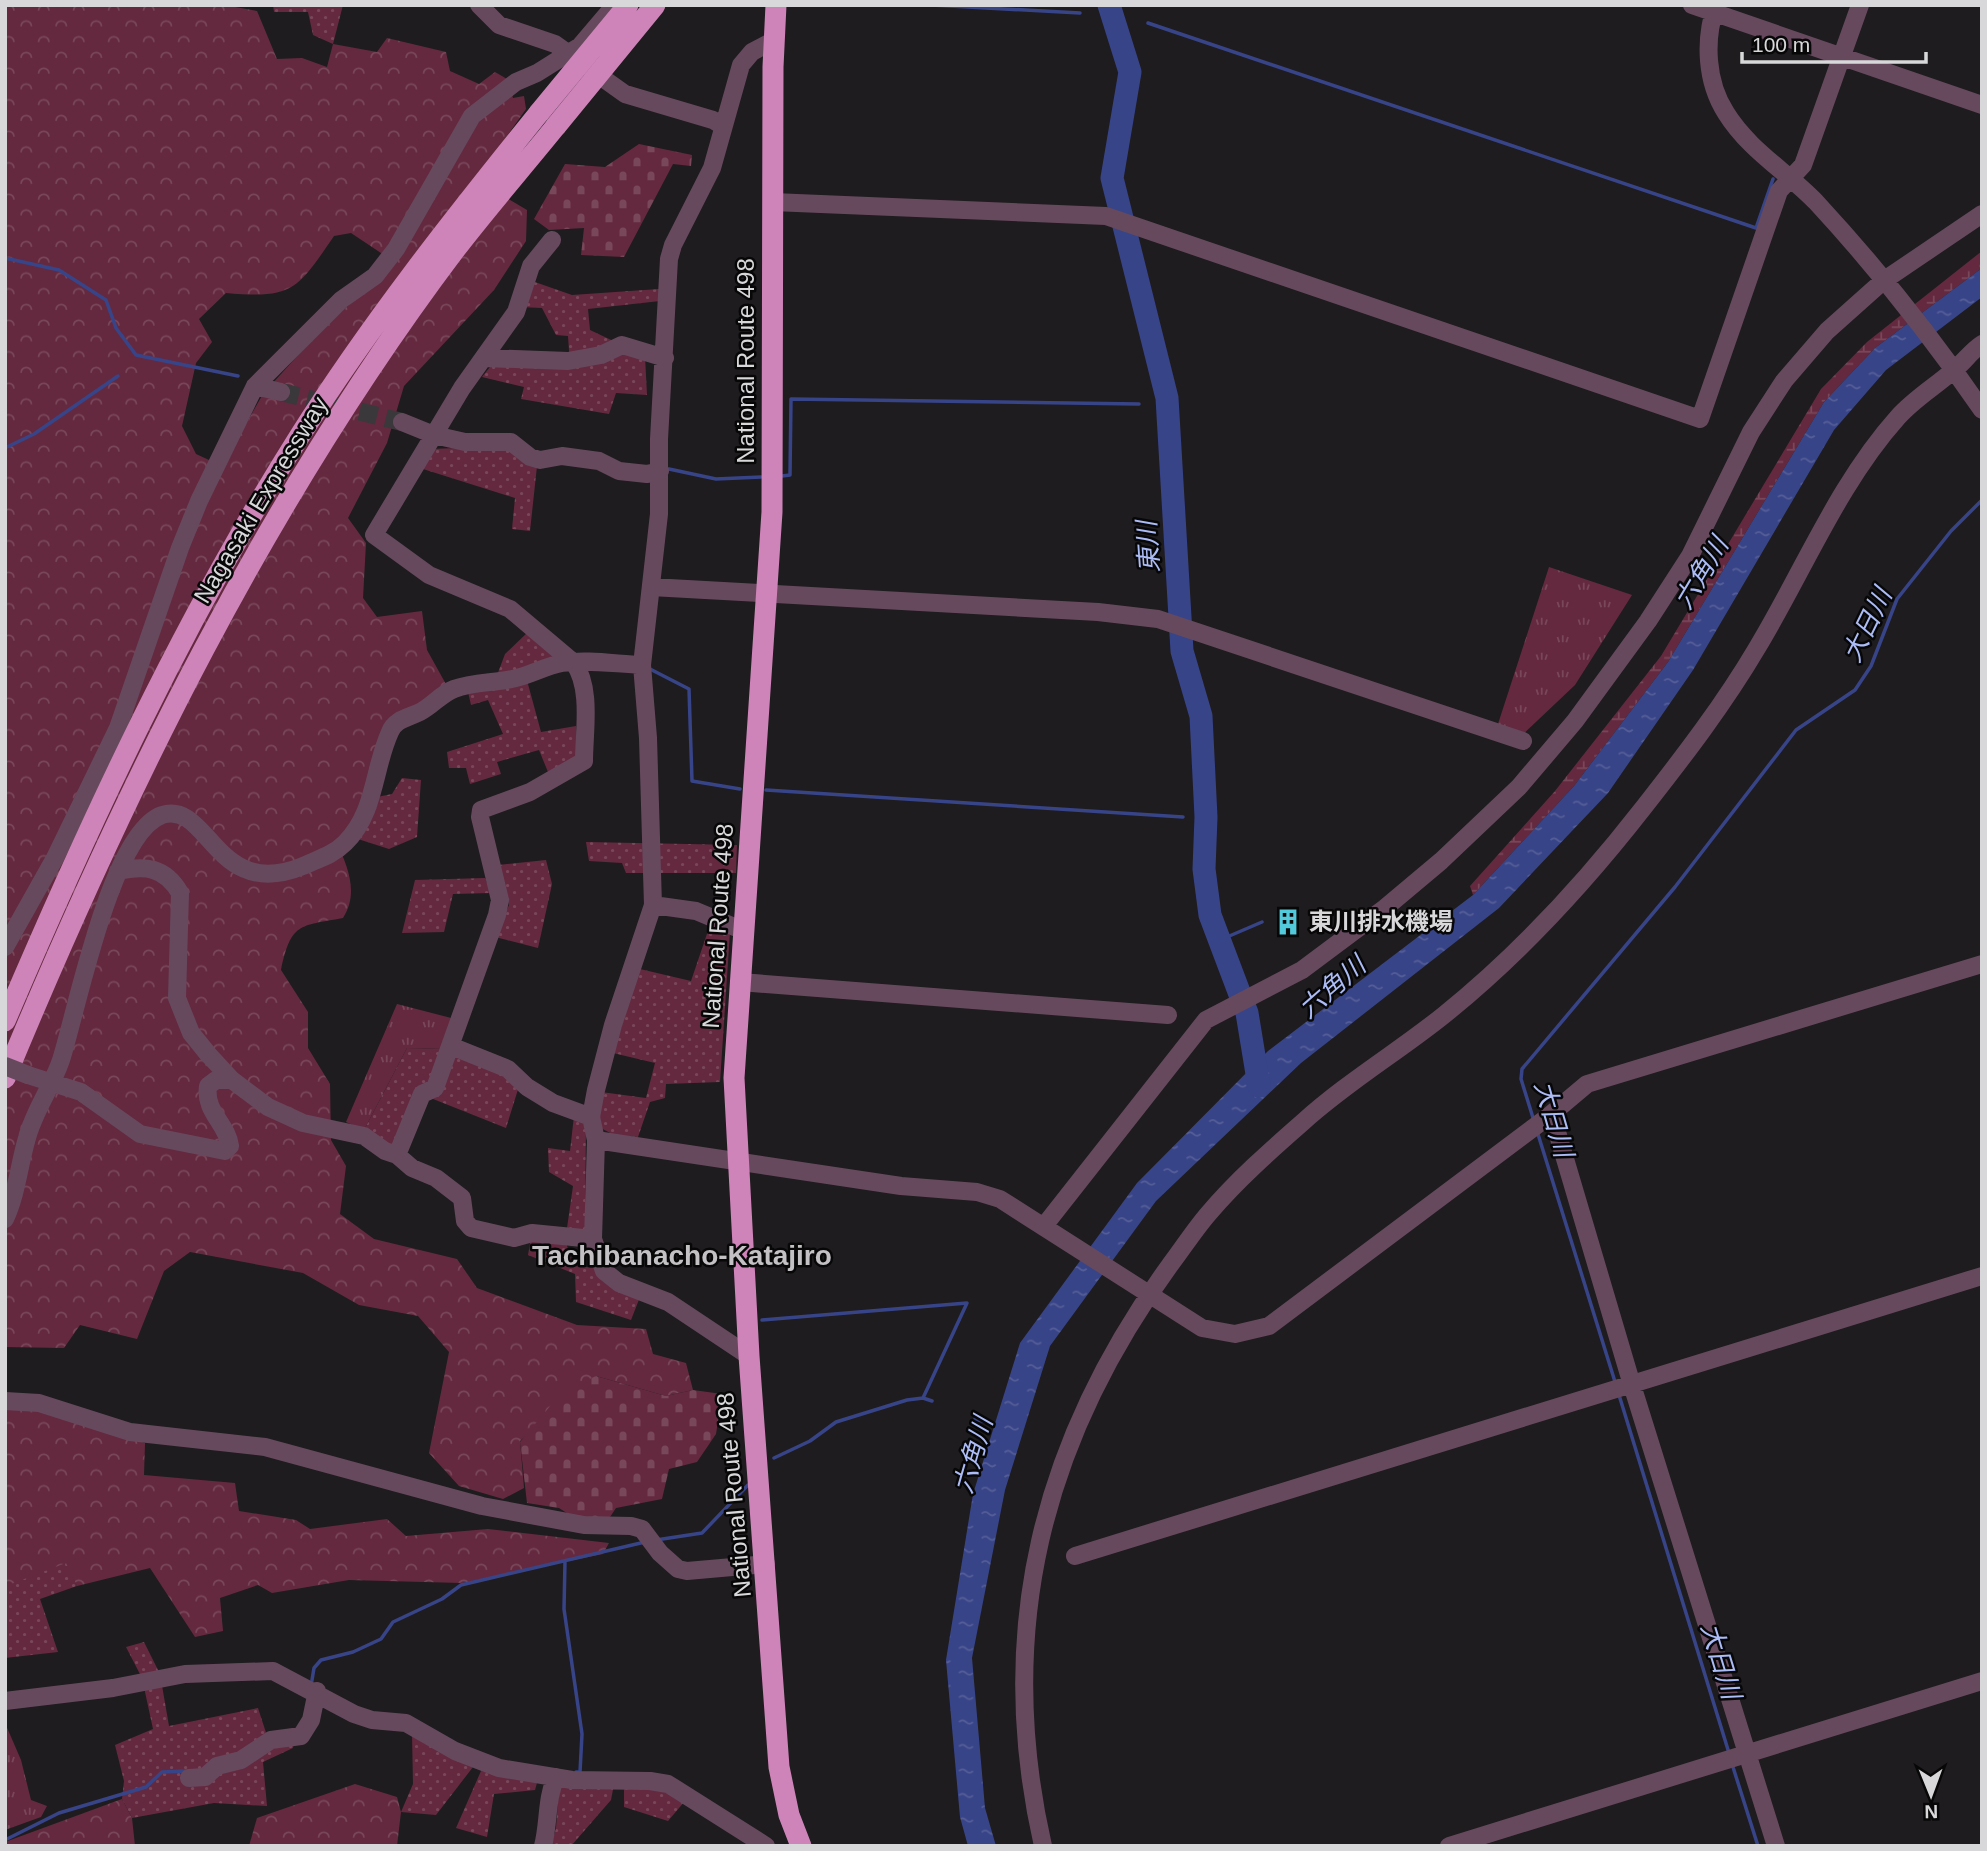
<svg xmlns="http://www.w3.org/2000/svg" width="1987" height="1851" viewBox="0 0 1987 1851" font-family="Arial,'Noto Sans JP',sans-serif">
  <style>
    .grass { fill: url(#grass-tufts) }
    .forest { fill: url(#forest-crowns); fill-rule: evenodd }
    .wetland { fill: url(#wetland-marsh) }
    .cemetery { fill: url(#cemetery-stones) }
    .garden { fill: url(#garden-dots) }
    .water { fill: url(#water-ripples) }
    .lines { fill: none; stroke-linecap: round; stroke-linejoin: round }
    .stream { stroke: #384488; stroke-width: 3.5 }
    .river { stroke: #384488; stroke-width: 23 }
    .minor-tunnel { stroke: #3a383b; stroke-width: 18; stroke-dasharray: 18 9; stroke-linecap: butt }
    .minor { stroke: #67495e; stroke-width: 18 }
    .highway { stroke: #ce84b9; stroke-width: 21 }
    .minor-bridge { stroke: #67495e; stroke-width: 18 }
    .highway-bridge { stroke: #ce84b9; stroke-width: 21 }
    .labels { text-anchor: middle; stroke-width: 5; stroke-linejoin: round; paint-order: stroke }
    .street-label { font-size: 24px; fill: #d8d7d9; stroke: #080708 }
    .poi-label { font-size: 24px; font-weight: bold; fill: #d8d7d9; stroke: #080708; text-anchor: start }
    .water-label { font-size: 26px; font-style: italic; fill: #acbcf7; stroke: #080708 }
    .quarter-label { font-size: 28px; font-weight: bold; fill: #c3c1c4; stroke: #080708 }
  </style>
  <defs>
    <pattern id="grass-tufts" width="24" height="20" patternUnits="userSpaceOnUse" patternTransform="scale(1.75)"><rect width="24" height="20" fill="#64293f"/><path d="M3 7l-1-3M5 7V3M7 7l1-3M15 17l-1-3M17 17v-4M19 17l1-3" fill="none" stroke="#79475a"/></pattern>
    <pattern id="forest-crowns" width="20" height="18" patternUnits="userSpaceOnUse" patternTransform="scale(1.75)"><rect width="20" height="18" fill="#64293f"/><path d="M2 6a3 3 0 1 1 6 0M12 15a3 3 0 1 1 6 0" fill="none" stroke="#79475a"/></pattern>
    <pattern id="wetland-marsh" width="20" height="14" patternUnits="userSpaceOnUse" patternTransform="scale(1.75)"><rect width="20" height="14" fill="#64293f"/><path d="M1 5h8M5 5V1M11 12h8M15 12V8" fill="none" stroke="#79475a"/></pattern>
    <pattern id="cemetery-stones" width="16" height="16" patternUnits="userSpaceOnUse" patternTransform="scale(1.75)"><rect width="16" height="16" fill="#64293f"/><path d="M2 7V4a2 2 0 0 1 4 0v3zM10 15v-3a2 2 0 0 1 4 0v3z" fill="#79475a"/></pattern>
    <pattern id="garden-dots" width="8" height="8" patternUnits="userSpaceOnUse" patternTransform="scale(1.75)"><rect width="8" height="8" fill="#64293f"/><path d="M2 2h.1M6 6h.1" fill="none" stroke="#79475a" stroke-width="1.8" stroke-linecap="round"/></pattern>
    <pattern id="water-ripples" width="26" height="14" patternUnits="userSpaceOnUse" patternTransform="scale(1.75)"><rect width="26" height="14" fill="#384488"/><path d="M2 4q2-2 4 0t4 0M15 11q2-2 4 0t4 0" fill="none" stroke="#545e98"/></pattern>
  </defs>
  <rect width="100%" height="100%" fill="#1e1c1f"/>
  <path class="grass" d="M 1549,567 L 1632,595 L 1575,685 L 1521,736 L 1497,727 Z
    M 397,1004 L 455,1019 L 446,1049 L 407,1048 L 364,1130 L 346,1122 Z
    M 5,1723 L 21,1760 L 31,1800 L 47,1806 L 41,1817 L 5,1830 Z"/>
  <path class="forest" d="M 5,5 L 224,5 L 257,11 L 277,59 L 302,58 L 327,67 L 333,44 L 377,52 L 387,38 L 446,52 L 450,71 L 479,84 L 495,72 L 507,79 L 513,98 L 524,96 L 526,109 L 476,180 L 527,210 L 526,241 L 494,290 L 404,386 L 387,443 L 348,518 L 366,543 L 363,598 L 377,617 L 422,611 L 427,650 L 447,686 L 422,704 L 395,714 L 356,819 L 336,841 C 348,867 359,893 343,918 C 299,926 291,923 281,970 L 308,1012 L 308,1048 L 330,1084 L 331,1140 L 346,1166 L 340,1214 L 374,1239 L 457,1259 L 477,1288 L 577,1325 L 646,1329 L 653,1354 L 686,1363 L 693,1390 L 666,1396 L 596,1376 L 520,1441 L 524,1488 L 503,1499 L 459,1486 L 429,1453 L 449,1352 L 418,1316 L 359,1305 L 303,1273 L 190,1252 L 164,1271 L 137,1339 L 80,1325 L 64,1348 L 5,1347 ZM 351,233 L 387,257 L 384,277 L 329,321 L 263,394 L 222,466 L 196,454 L 182,426 L 196,363 L 212,342 L 199,319 L 226,293 C 293,299 297,290 334,236 Z
    M 5,1399 L 145,1443 L 144,1475 L 235,1483 L 239,1511 L 296,1520 L 310,1529 L 387,1519 L 406,1536 L 488,1529 L 609,1543 L 603,1554 L 462,1583 L 349,1580 L 272,1593 L 258,1585 L 220,1598 L 223,1631 L 195,1637 L 150,1568 L 77,1586 L 65,1564 L 5,1603 Z
    M 355,1784 L 397,1797 L 401,1812 L 397,1846 L 249,1846 L 257,1818 Z
    M 122,1799 L 132,1818 L 135,1846 L 5,1846 L 5,1842 Z"/>
  <path class="wetland" d="M 1982,251 L 1982,268 L 1875,348 L 1824,402 L 1668,662 L 1574,786 L 1473,895 L 1470,886 L 1555,791 L 1661,656 L 1821,389 L 1867,342 Z"/>
  <path class="cemetery" d="M 639,144 L 692,155 L 691,166 L 673,164 L 624,257 L 581,255 L 584,228 L 549,230 L 534,219 L 565,164 L 605,167 Z
    M 596,1376 L 666,1396 L 693,1390 L 722,1394 L 716,1434 L 697,1462 L 669,1469 L 662,1499 L 616,1508 L 610,1517 L 573,1517 L 559,1508 L 527,1503 L 520,1442 L 562,1392 Z"/>
  <path class="garden" d="M 273,5 L 343,5 L 333,44 L 313,35 L 308,12 L 274,12 Z
    M 532,281 L 572,295 L 659,289 L 660,301 L 588,309 L 590,330 L 645,356 L 647,395 L 616,393 L 609,414 L 521,399 L 524,387 L 482,377 L 490,367 L 570,365 L 568,336 L 556,335 L 542,308 L 520,307 Z
    M 508,446 L 537,466 L 530,531 L 512,529 L 515,498 L 423,469 L 431,449 Z
    M 529,631 L 559,659 L 525,673 L 541,732 L 576,726 L 578,757 L 548,772 L 539,750 L 497,762 L 501,774 L 470,784 L 466,768 L 449,768 L 447,752 L 503,734 L 488,700 L 471,705 L 466,683 L 496,678 L 505,654 Z
    M 402,778 L 421,780 L 417,837 L 389,849 L 358,839 L 377,797 L 392,794 Z
    M 586,842 L 737,845 L 736,873 L 626,873 L 622,863 L 589,861 Z
    M 546,860 L 552,884 L 538,948 L 495,937 L 509,905 L 498,865 Z
    M 485,878 L 491,893 L 453,894 L 444,932 L 402,933 L 415,880 Z
    M 710,925 L 730,932 L 720,1082 L 666,1084 L 665,1098 L 650,1102 L 638,1137 L 614,1135 L 597,1126 L 601,1092 L 646,1098 L 655,1063 L 613,1053 L 640,969 L 691,981 Z
    M 407,1048 L 446,1049 L 520,1083 L 506,1128 L 418,1093 L 396,1150 L 364,1130 Z
    M 574,1116 L 586,1121 L 585,1231 L 567,1228 L 573,1186 L 549,1172 L 548,1148 L 570,1151 Z
    M 531,1238 L 565,1239 L 573,1266 L 598,1268 L 640,1297 L 631,1320 L 576,1302 L 575,1274 L 528,1255 Z
    M 66,1563 L 77,1586 L 40,1599 L 58,1652 L 5,1658 L 6,1586 Z
    M 144,1642 L 160,1674 L 169,1726 L 258,1708 L 270,1745 L 294,1741 L 293,1748 L 263,1762 L 267,1806 L 214,1803 L 132,1818 L 122,1799 L 124,1781 L 115,1745 L 153,1729 L 142,1678 L 126,1647 Z
    M 412,1733 L 473,1767 L 436,1815 L 401,1812 L 413,1784 Z
    M 481,1771 L 538,1779 L 535,1790 L 494,1794 L 487,1837 L 456,1828 Z
    M 614,1784 L 611,1800 L 571,1846 L 551,1846 L 556,1828 L 559,1786 Z
    M 624,1787 L 660,1788 L 685,1801 L 668,1821 L 624,1807 Z"/>
  <path class="water" d="M 1982,268 L 1982,297 L 1886,370 L 1834,430 L 1693,670 L 1608,793 L 1499,908 L 1301,1063 L 1156,1201 L 1050,1346 L 1005,1490 L 972,1658 L 985,1808 L 996,1846 L 968,1846 L 960,1817 L 946,1660 L 973,1494 L 1020,1343 L 1137,1183 L 1268,1051 L 1473,895 L 1574,786 L 1668,662 L 1824,402 L 1875,348 Z"/>
  <g class="lines">
    <path class="stream" d="M 931,5 L 1080,13
      M 1148,23 L 1756,228 L 1773,179
      M 5,258 L 59,270 L 106,300 L 116,328 L 136,355 L 238,376
      M 5,448 L 34,434 L 118,376
      M 669,469 L 716,479 L 761,477
      M 782,476 L 790,475 L 791,399 L 1139,404
      M 650,669 L 689,689 L 692,781 L 740,789
      M 766,790 L 1183,817
      M 1220,940 L 1262,922
      M 1534,1121 L 1521,1079 L 1522,1069 L 1675,887 L 1796,730 L 1855,690 L 1871,666 L 1897,599 L 1951,531 L 1982,500
      M 1537,1131 L 1616,1385
      M 762,1320 L 967,1303 L 923,1398
      M 1619,1395 L 1729,1753
      M 975,1419 L 997,1425
      M 774,1458 L 810,1441 L 836,1422 L 907,1400 L 923,1398 L 932,1401
      M 656,1540 L 702,1533 L 748,1485
      M 565,1561 L 564,1609 L 582,1734 L 580,1772 L 576,1772
      M 311,1686 L 314,1668 L 321,1660 L 353,1652 L 381,1639 L 393,1622 L 442,1599 L 461,1585 L 645,1542
      M 1732,1764 L 1758,1846
      M 5,1840 L 59,1813 L 146,1787 L 162,1772 L 187,1771"/>
    <path class="river" d="M 1109,5 L 1130,72 L 1112,178 L 1167,398 L 1182,651 L 1201,716 L 1206,817 L 1204,869 L 1210,915 L 1247,1013 L 1259,1086"/>
    <path class="minor-tunnel" d="M 281,392 L 402,422"/>
    <path class="minor" d="M 479,5 L 499,25 L 555,44 L 625,94 L 713,120 L 723,126
      M 1692,5 L 1982,105
      M 1716,5 C 1704,40 1706,82 1726,113 C 1749,150 1786,171 1816,202 C 1876,267 1932,337 1982,410
      M 773,202 L 1106,216 L 1700,419 L 1779,191 L 1803,165 L 1860,5
      M 484,358 L 568,361 L 601,355 L 622,345 L 665,358
      M 255,386 L 281,392
      M 402,422 L 434,435 L 465,442 L 511,442 L 530,457 L 540,460 L 562,456 L 599,461 L 619,471 L 647,474 L 660,471
      M 651,587 L 1098,612 L 1158,619 L 1523,741
      M 118,871 C 145,865 165,867 180,893 L 177,998 L 191,1033 L 208,1054 L 232,1080 L 268,1107 L 303,1123 L 364,1136 L 385,1151 L 397,1155 L 412,1168 L 436,1178 L 462,1198 L 465,1221 L 471,1228 L 514,1238 L 532,1233 L 593,1239
      M 653,905 L 696,911 L 744,931
      M 5,947 L 55,858 L 118,728 L 180,548 L 199,501 L 255,386 L 341,300 L 375,276 L 396,249 L 472,116 L 516,82 L 537,73 L 580,46 L 614,6
      M 740,982 L 1168,1015
      M 451,1046 L 508,1069 L 527,1087 L 553,1103 L 591,1117
      M 28,1075 L 81,1092 L 140,1134 L 225,1151 L 230,1146 C 227,1123 204,1112 208,1086 L 216,1080 L 232,1080
      M 1549,1116 L 1555,1125 L 1632,1385 L 1776,1846
      M 596,1140 L 901,1186 L 977,1192 L 1000,1199 L 1202,1328 L 1235,1334 L 1269,1326 L 1549,1116 L 1587,1084 L 1982,964
      M 397,1155 L 422,1094 L 435,1088 L 497,915 L 500,900 L 480,817 L 481,810 L 530,792 L 584,761 C 584,732 592,688 574,663 L 510,609 L 429,575 L 374,535 L 462,388 L 516,312 L 531,266 L 552,240
      M 5,1219 C 17,1193 19,1165 27,1138 C 34,1111 52,1087 61,1060 C 77,1010 111,833 162,815 C 209,800 215,902 303,866 C 318,859 333,855 345,843 C 376,812 373,769 390,732 C 395,719 408,718 420,712 C 432,706 441,694 454,689 C 472,682 493,683 512,679 C 529,676 545,666 562,663 C 587,659 616,664 642,665
      M 1044,1226 L 1206,1020 L 1302,970 L 1385,908 L 1441,861 L 1519,787 L 1575,721 L 1648,621 L 1690,556 L 1751,432 L 1784,381 L 1827,331 L 1883,281 L 1982,214
      M 749,1356 L 668,1302 L 619,1283 L 604,1271 L 593,1239 L 596,1140 L 591,1117 L 596,1090 L 613,1025 L 653,905 L 648,738 L 642,665 L 659,514 L 659,439 L 669,259 L 673,245 L 712,168 L 741,65 L 752,52 L 773,41
      M 5,1401 L 39,1403 L 130,1432 L 265,1447 L 482,1506 L 584,1525 L 631,1526 L 642,1529 L 660,1553 L 678,1569 L 687,1571 L 766,1564
      M 1075,1556 L 1982,1276
      M 5,1701 L 113,1688 L 185,1674 L 273,1671 L 354,1714 L 372,1720 L 406,1723 L 455,1751 L 499,1768 L 572,1780 L 650,1781 L 668,1784 L 766,1846
      M 189,1778 L 205,1777 L 217,1766 L 241,1760 L 271,1740 L 301,1736 L 311,1720 L 317,1691
      M 543,1846 C 549,1823 546,1799 556,1777
      M 1043,1846 C 994,1631 1042,1441 1170,1265 C 1183,1248 1195,1229 1209,1213 C 1237,1180 1271,1150 1303,1122 C 1347,1082 1398,1052 1444,1015 C 1520,954 1584,884 1644,807 C 1684,756 1724,704 1757,648 C 1803,572 1838,484 1898,417 C 1915,398 1936,386 1955,369 C 1965,361 1971,351 1982,344
      M 1449,1846 L 1982,1681"/>
    <path class="highway" d="M 776,5 L 773,67 L 772,512 L 734,1078 L 749,1356 L 779,1767 L 789,1815 L 801,1846
      M 5,1021 C 90,822 183,621 299,437 C 371,323 455,217 539,113
      M 5,1078 C 125,788 265,502 454,251 C 487,208 522,168 556,126"/>
    <path class="minor-bridge" d="M 5,1066 L 28,1075"/>
    <path class="highway-bridge" d="M 539,113 L 628,5
      M 556,126 L 655,5"/>
  </g>
  <defs>
    <g id="building-bare" transform="scale(2.1)"><path d="M-4-6H4V6H1V3H-1V6H-4ZM-2.5-4.3h1.7v1.8h-1.7ZM.8-4.3h1.7v1.8H.8ZM-2.5-1h1.7V.8h-1.7ZM.8-1h1.7V.8H.8Z" fill="#53cadc" stroke="#080708" stroke-width="2.5" paint-order="stroke"/></g>
  </defs>
  <g fill-rule="evenodd">
    <use href="#building-bare" x="1288" y="922"/>
  </g>
  <g class="labels">
    <g class="street-label">
      <text transform="translate(746 361) rotate(-90)" y="8">National Route 498</text>
      <text transform="translate(261 500) rotate(-59)" y="8">Nagasaki Expressway</text>
      <text transform="translate(718 926) rotate(-86)" y="8">National Route 498</text>
      <text transform="translate(734 1495) rotate(-95)" y="8">National Route 498</text>
    </g>
    <g class="poi-label">
      <text x="1309" y="930">東川排水機場</text>
    </g>
    <g class="water-label">
      <text transform="translate(1148 547) rotate(-94)" y="9">東川</text>
      <text transform="translate(1701 573) rotate(-59)" y="9">六角川</text>
      <text transform="translate(1867 625) rotate(-64)" y="9">大日川</text>
      <text transform="translate(1332 987) rotate(-41)" y="9">六角川</text>
      <text transform="translate(1554 1119) rotate(74)" y="9">大日川</text>
      <text transform="translate(973 1455) rotate(-74)" y="9">六角川</text>
      <text transform="translate(1721 1661) rotate(73)" y="9">大日川</text>
    </g>
    <g class="quarter-label">
      <text x="682" y="1265">Tachibanacho-Katajiro</text>
    </g>
  </g>
  <rect width="1987" height="1851" fill="none" stroke="#d8d7d9" stroke-width="14"/>
  <g transform="translate(1931 1795) rotate(179)" stroke="#080708" stroke-width="5" paint-order="stroke">
  <path d="M0-5L12 26L0 18L-12 26Z" fill="#d8d7d9"/>
  <text y="-10" font-size="19" font-weight="bold" text-anchor="middle" fill="#d8d7d9">N</text>
  </g>
  <path d="M1742 52v10h184v-10" fill="none" stroke="#d8d7d9" stroke-width="3.5"/>
  <text x="1752" y="52" font-size="21" fill="#d8d7d9" stroke="#080708" stroke-width="5" paint-order="stroke">100 m</text>
</svg>
